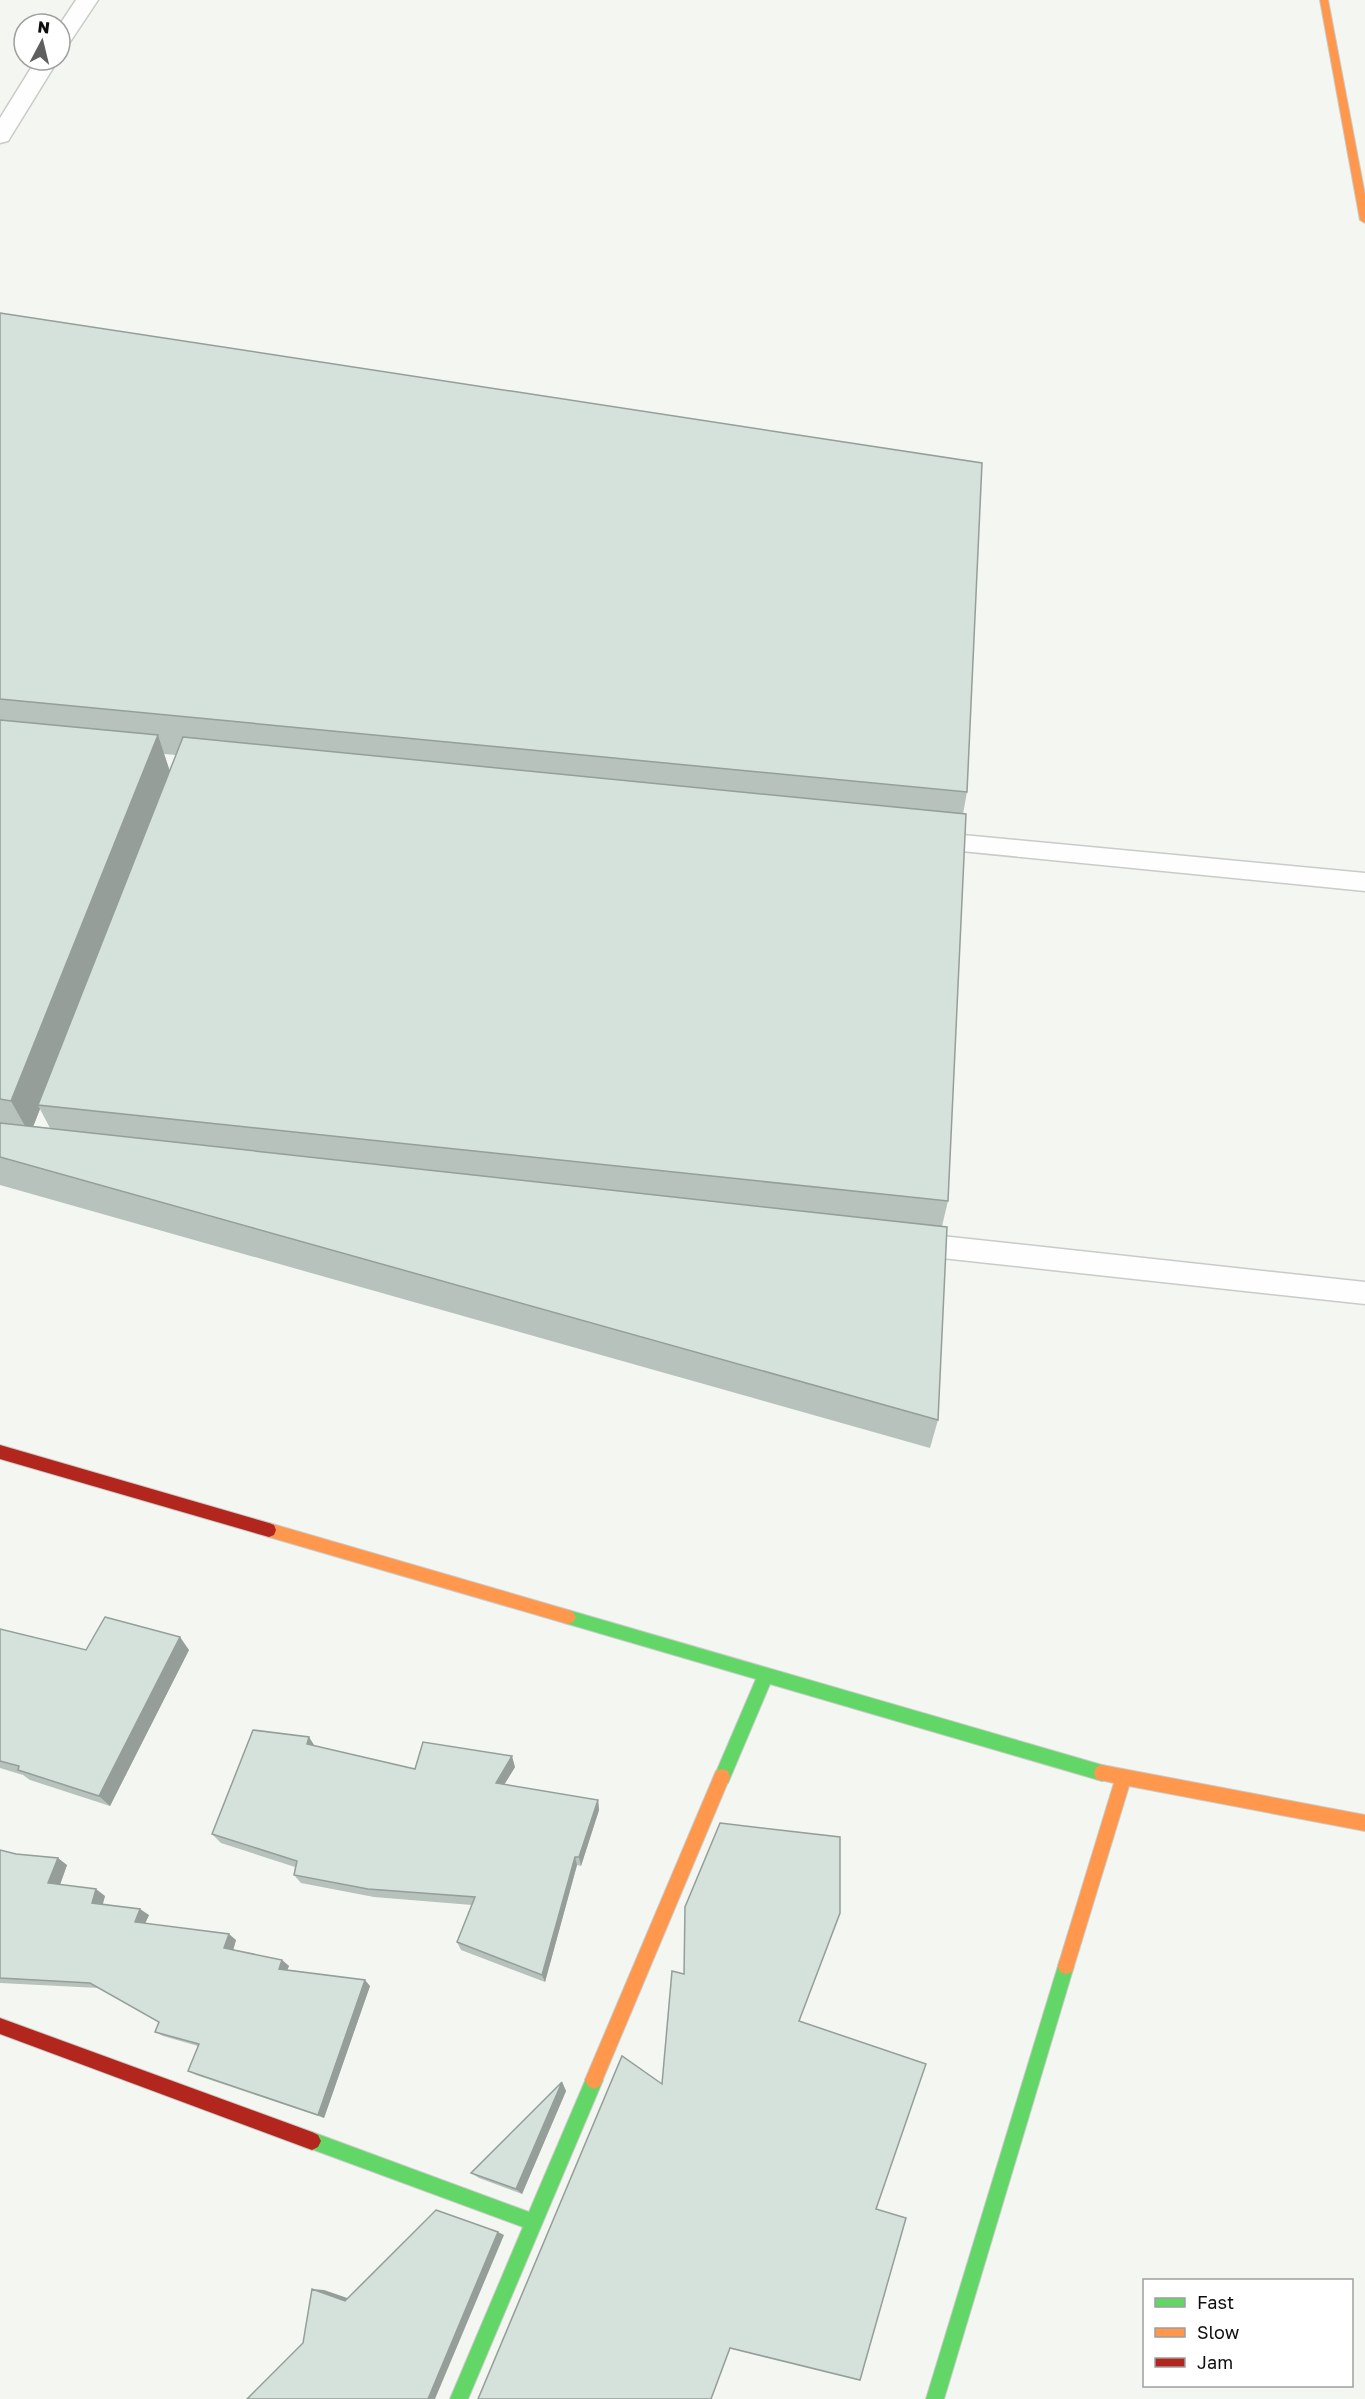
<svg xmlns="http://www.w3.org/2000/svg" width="1365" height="2399" viewBox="0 0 1365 2399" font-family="'Golos Text',sans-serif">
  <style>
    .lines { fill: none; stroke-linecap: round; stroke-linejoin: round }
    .lane-casing { stroke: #c9cbc8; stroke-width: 3 }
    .street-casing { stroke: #c9cbc8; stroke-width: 3 }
    .fast-casing { stroke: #c9cbc8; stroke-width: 2 }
    .slow-casing { stroke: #c9cbc8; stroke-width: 2 }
    .jam-casing { stroke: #c9cbc8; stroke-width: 2 }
    .lane { fill: #fdfefd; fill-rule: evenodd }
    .street { fill: #fdfefd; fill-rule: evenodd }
    .fast { fill: #63d668; fill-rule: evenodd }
    .slow { fill: #ff974d; fill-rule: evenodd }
    .jam { fill: #b3261e; fill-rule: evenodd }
    .wall { fill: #b7c2bc; fill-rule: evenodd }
    .shaded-wall { fill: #959e99 }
    .building { fill: #d5e2db; stroke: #959e99; stroke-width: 1.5 }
  </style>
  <rect width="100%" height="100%" fill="#f3f6f1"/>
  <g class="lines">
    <g class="lane-casing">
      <path id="lane" d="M 931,832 L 1365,873 L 1365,891 L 931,848 L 923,846 L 920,840 L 923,834 Z
        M 914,1233 L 1365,1282 L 1365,1304 L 914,1255 L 905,1252 L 902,1244 L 905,1236 Z"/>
    </g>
    <g class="street-casing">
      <path id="street" d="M 76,0 L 98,0 L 68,45 L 60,46 L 60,24 Z
        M 36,60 L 58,60 L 8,141 L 0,143 L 0,118 Z"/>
    </g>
    <g class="fast-casing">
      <path id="fast" d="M 568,1610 L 1102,1765 L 1108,1767 L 1110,1773 L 1108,1779 L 1102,1781 L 770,1684 L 728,1783 L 722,1785 L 716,1783 L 714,1777 L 756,1679 L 568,1624 L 563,1622 L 560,1617 L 563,1612 Z
        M 1066,1958 L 1072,1960 L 1074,1966 L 944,2399 L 926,2399 L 1058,1966 L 1060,1960 Z
        M 594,2071 L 600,2074 L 603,2080 L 468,2399 L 450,2399 L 523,2227 L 306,2147 L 303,2141 L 306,2135 L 312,2132 L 529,2212 L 588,2074 Z"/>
    </g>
    <g class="slow-casing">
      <path id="slow" d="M 1320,0 L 1328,0 L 1365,195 L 1365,223 L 1360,220 Z
        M 269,1523 L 568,1610 L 573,1612 L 576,1617 L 573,1622 L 568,1624 L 269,1537 L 264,1535 L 262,1530 L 264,1525 Z
        M 1102,1765 L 1365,1815 L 1365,1831 L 1129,1786 L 1074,1966 L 1072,1972 L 1066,1974 L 1060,1972 L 1058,1966 L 1114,1783 L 1096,1779 L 1094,1773 L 1096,1767 Z
        M 722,1769 L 728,1771 L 730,1777 L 600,2086 L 594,2089 L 588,2086 L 585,2080 L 716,1771 Z"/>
    </g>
    <g class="jam-casing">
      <path id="jam" d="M 0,1445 L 269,1523 L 274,1525 L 276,1530 L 274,1535 L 269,1537 L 0,1459 Z
        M 0,2018 L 312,2132 L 318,2135 L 321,2141 L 318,2147 L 312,2150 L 0,2034 Z"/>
    </g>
    <use href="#lane" class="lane"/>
    <use href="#street" class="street"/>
    <use href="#fast" class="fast"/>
    <use href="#slow" class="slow"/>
    <use href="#jam" class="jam"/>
  </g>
  <path class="wall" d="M 0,313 L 967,792 L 963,814 L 948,1201 L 942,1226 L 938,1420 L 930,1448 L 0,1185 ZM 164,754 L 176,755 L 170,771 ZM 40,1109 L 50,1128 L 33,1126 Z
    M 0,1629 L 86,1650 L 189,1650 L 110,1806 L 30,1780 L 23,1775 L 0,1768 Z
    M 315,1746 L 415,1769 L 515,1767 L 504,1785 L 598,1800 L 599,1810 L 581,1866 L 577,1865 L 545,1982 L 461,1950 L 457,1942 L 472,1905 L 374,1897 L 301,1883 L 294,1875 L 295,1867 L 221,1843 L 212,1834 Z
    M 0,1850 L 67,1865 L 60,1885 L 105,1896 L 103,1904 L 149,1915 L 145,1923 L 236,1940 L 233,1950 L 282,1960 L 289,1966 L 287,1970 L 370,1986 L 324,2118 L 196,2075 L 188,2071 L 198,2046 L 163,2036 L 155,2032 L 159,2022 L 99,1988 L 0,1983 Z
    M 562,2082 L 566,2091 L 522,2194 L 479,2178 L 471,2173 Z"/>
  <path class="shaded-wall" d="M 158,735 L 171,775 L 38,1105 L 40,1109 L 30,1135 L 11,1101 Z
    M 180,1637 L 189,1650 L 110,1806 L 99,1796 Z
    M 309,1737 L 316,1748 L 307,1744 Z
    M 512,1756 L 515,1767 L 499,1793 L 496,1783 Z
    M 598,1800 L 599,1810 L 581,1866 L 579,1857 Z
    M 575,1857 L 577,1865 L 545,1982 L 542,1975 Z
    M 58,1858 L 67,1865 L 58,1890 L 48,1883 Z
    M 96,1889 L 105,1896 L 101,1909 L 92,1903 Z
    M 140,1909 L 149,1915 L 143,1928 L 135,1922 Z
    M 229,1934 L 236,1940 L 232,1954 L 224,1948 Z
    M 282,1960 L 289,1966 L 285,1975 L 279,1969 Z
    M 365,1980 L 370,1986 L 324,2118 L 318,2115 Z
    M 562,2082 L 566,2091 L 522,2194 L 516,2189 Z
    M 498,2232 L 504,2235 L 435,2399 L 428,2399 Z
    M 312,2289 L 324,2290 L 356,2301 L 345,2301 Z"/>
  <path class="building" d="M 0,313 L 982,463 L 967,792 L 0,699 Z
    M 0,720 L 158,735 L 11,1101 L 0,1099 Z
    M 183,737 L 966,814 L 948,1201 L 38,1105 Z
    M 0,1123 L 947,1227 L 938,1420 L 0,1157 Z
    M 105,1617 L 180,1637 L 99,1796 L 18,1770 L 19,1766 L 0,1761 L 0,1629 L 86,1650 Z
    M 253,1730 L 309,1737 L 307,1744 L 415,1769 L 423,1742 L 512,1756 L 496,1783 L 598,1800 L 579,1857 L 575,1857 L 542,1975 L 457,1942 L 475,1897 L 368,1889 L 294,1875 L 297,1861 L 212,1834 Z
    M 720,1823 L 840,1837 L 840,1913 L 799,2021 L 926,2064 L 876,2209 L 906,2218 L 860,2380 L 730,2348 L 711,2399 L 478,2399 L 622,2056 L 662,2084 L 672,1971 L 684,1974 L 685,1907 Z
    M 0,1850 L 16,1854 L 58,1858 L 48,1883 L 96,1889 L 92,1903 L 140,1909 L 135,1922 L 229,1934 L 224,1948 L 282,1960 L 279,1969 L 365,1980 L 318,2115 L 188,2071 L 199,2044 L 155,2032 L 159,2022 L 90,1983 L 0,1978 Z
    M 562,2082 L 516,2189 L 471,2173 Z
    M 436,2210 L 498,2232 L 428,2399 L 247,2399 L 303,2343 L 312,2289 L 345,2301 Z"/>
  <rect x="1143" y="2279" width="210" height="108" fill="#ffffff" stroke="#9f9f9e" stroke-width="1.5"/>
  <rect x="1155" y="2298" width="30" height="9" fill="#63d668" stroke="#9f9f9e" stroke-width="1.5"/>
  <text x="1197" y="2309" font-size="18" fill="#0e0f0d">Fast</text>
  <rect x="1155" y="2328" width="30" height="9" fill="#ff974d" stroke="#9f9f9e" stroke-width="1.5"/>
  <text x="1197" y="2339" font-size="18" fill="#0e0f0d">Slow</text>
  <rect x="1155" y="2358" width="30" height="9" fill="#b3261e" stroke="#9f9f9e" stroke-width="1.5"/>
  <text x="1197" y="2369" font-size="18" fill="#0e0f0d">Jam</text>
  <g transform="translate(42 42) rotate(7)"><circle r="28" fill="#ffffff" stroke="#9f9f9e" stroke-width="1.5"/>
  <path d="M0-4.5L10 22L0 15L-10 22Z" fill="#5e605d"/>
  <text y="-9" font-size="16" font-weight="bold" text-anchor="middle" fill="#0e0f0d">N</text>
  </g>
</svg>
